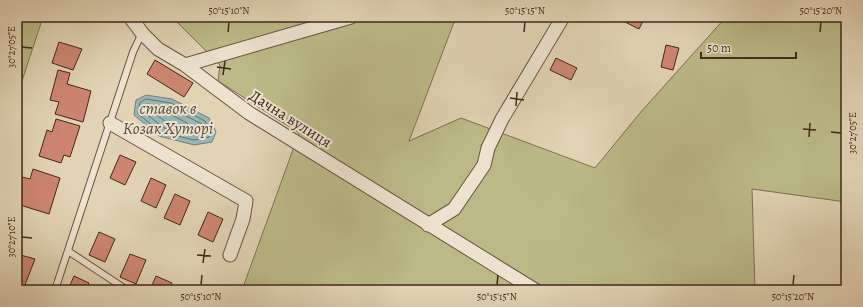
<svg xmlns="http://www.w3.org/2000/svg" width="863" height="307" viewBox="0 0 863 307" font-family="Alegreya,serif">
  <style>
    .green { fill: #bbba87; stroke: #7e7052 }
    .water { fill: #97b6b6; stroke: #757d78 }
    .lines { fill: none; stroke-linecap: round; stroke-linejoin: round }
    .shore { stroke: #6c6e69; stroke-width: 1 }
    .building { fill: #cd8571; stroke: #42271c }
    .service-casing { stroke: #6a5242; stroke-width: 8 }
    .minor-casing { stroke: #6a5242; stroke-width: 15 }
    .service { stroke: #ece2ce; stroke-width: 6 }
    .minor { stroke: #ece2ce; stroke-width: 13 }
    .ticks { fill: none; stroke: #42271c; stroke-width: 1.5 }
    .labels { text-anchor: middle; stroke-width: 4; stroke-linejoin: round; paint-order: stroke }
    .street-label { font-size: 16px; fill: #42271c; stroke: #ece2ce }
    .water-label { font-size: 17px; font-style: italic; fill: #574b42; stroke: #ece2ce }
    .neatline { fill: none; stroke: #42271c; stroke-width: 1.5 }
    .ticks-label { font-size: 10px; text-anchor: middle; fill: #42271c }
  </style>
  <rect width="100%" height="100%" fill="#e1d3b4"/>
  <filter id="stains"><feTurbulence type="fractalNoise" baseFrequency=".005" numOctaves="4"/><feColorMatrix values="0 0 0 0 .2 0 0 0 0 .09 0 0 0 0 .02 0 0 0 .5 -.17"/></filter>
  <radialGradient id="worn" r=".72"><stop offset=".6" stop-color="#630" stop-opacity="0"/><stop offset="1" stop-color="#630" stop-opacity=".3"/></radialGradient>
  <path class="green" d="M 17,17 L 43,17 L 17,96 Z
    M 172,17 L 456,17 L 409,141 L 461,118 L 595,168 L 640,113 L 726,17 L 846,17 L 846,202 L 752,189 L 755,290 L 242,290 L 299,133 L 218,81 L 220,65 Z"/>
  <path class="water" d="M 146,95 L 172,99 L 209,118 L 216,132 L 212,142 L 194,145 L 159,136 L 134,115 L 136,100 Z"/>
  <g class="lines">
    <path class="shore" d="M 146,99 L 171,103 L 205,121 L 211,132 L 209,137 L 194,140 L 161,132 L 138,114 L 140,103 Z
      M 148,104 L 170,108 L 202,124 L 205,133 L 194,135 L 164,128 L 144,112 L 144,106 Z
      M 159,112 L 168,113 L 187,123 L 187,126 L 185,127 L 166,122 L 157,115 L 157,113 Z"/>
  </g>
  <path class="building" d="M 620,17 L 645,17 L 639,29 L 619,19 Z
    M 59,42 L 82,49 L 73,70 L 52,63 Z
    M 666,45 L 679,48 L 673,70 L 661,67 Z
    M 556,58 L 577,68 L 571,80 L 550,70 Z
    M 155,60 L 193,83 L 184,97 L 147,74 Z
    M 58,70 L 70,73 L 67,84 L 91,91 L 83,122 L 55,114 L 59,102 L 50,100 Z
    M 56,119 L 80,126 L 70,157 L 64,155 L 61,163 L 39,156 L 47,130 L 52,132 Z
    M 120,155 L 136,162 L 125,185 L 110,178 Z
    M 33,169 L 60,178 L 49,214 L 17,204 L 17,193 L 22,177 L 30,179 Z
    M 151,178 L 166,185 L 156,208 L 141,201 Z
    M 175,194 L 190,201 L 180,225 L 164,218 Z
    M 208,212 L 223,219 L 213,242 L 198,235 Z
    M 99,232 L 115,239 L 105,262 L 89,255 Z
    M 17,254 L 35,259 L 23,290 L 17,290 Z
    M 130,254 L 146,260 L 136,284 L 120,277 Z
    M 74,276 L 89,283 L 86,290 L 68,290 Z
    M 156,276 L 172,283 L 169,290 L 150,290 Z"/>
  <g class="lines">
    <g class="service-casing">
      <path id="service" d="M 68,251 L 127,290
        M 55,290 L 133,52 L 142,33"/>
    </g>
    <g class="minor-casing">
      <path id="minor" d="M 130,17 L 142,33 L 158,49 L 185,65 L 249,113 L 535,290
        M 185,65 L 351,17
        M 110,123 L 246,201 L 243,219 L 230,255
        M 428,225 L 454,209 L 484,165 L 488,148 L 502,119 L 563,17"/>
    </g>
    <use href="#service" class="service"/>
    <use href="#minor" class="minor"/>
  </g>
  <path class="ticks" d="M 228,32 L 229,22M 524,32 L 525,22M 820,32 L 821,22M 22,47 L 32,48M 217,67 L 231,69M 223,75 L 225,61M 510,98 L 524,100M 516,106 L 517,92M 803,129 L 816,130M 831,132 L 841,133M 809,137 L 810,123M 22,237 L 32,238M 197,255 L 211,256M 203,263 L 205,249M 201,285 L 202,275M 497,285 L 498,275M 793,285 L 794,275"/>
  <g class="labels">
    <g class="street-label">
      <text transform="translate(291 118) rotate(32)" y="6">Дачна вулиця</text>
    </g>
    <g class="water-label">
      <text x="168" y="114">ставок в<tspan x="168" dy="20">Козак Хуторі</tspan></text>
    </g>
  </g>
  <rect width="863" height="307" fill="none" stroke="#e1d3b4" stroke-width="44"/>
  <path d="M701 52v6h95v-6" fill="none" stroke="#42271c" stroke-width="2"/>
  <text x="707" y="52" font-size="12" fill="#42271c" stroke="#ece2ce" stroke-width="3" paint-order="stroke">50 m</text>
  <rect x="22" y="22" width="819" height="263" class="neatline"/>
  <g class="ticks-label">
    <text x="229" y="14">50°15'10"N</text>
    <text x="525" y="14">50°15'15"N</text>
    <text x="821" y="14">50°15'20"N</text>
    <text transform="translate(11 47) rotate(-90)" y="4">30°27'05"E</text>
    <text transform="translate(852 133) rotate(-90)" y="4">30°27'05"E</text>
    <text transform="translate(11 237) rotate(-90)" y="4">30°27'10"E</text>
    <text x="201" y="300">50°15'10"N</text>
    <text x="497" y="300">50°15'15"N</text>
    <text x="793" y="300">50°15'20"N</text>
  </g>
  <rect width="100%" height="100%" filter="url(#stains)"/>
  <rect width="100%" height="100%" fill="url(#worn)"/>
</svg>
